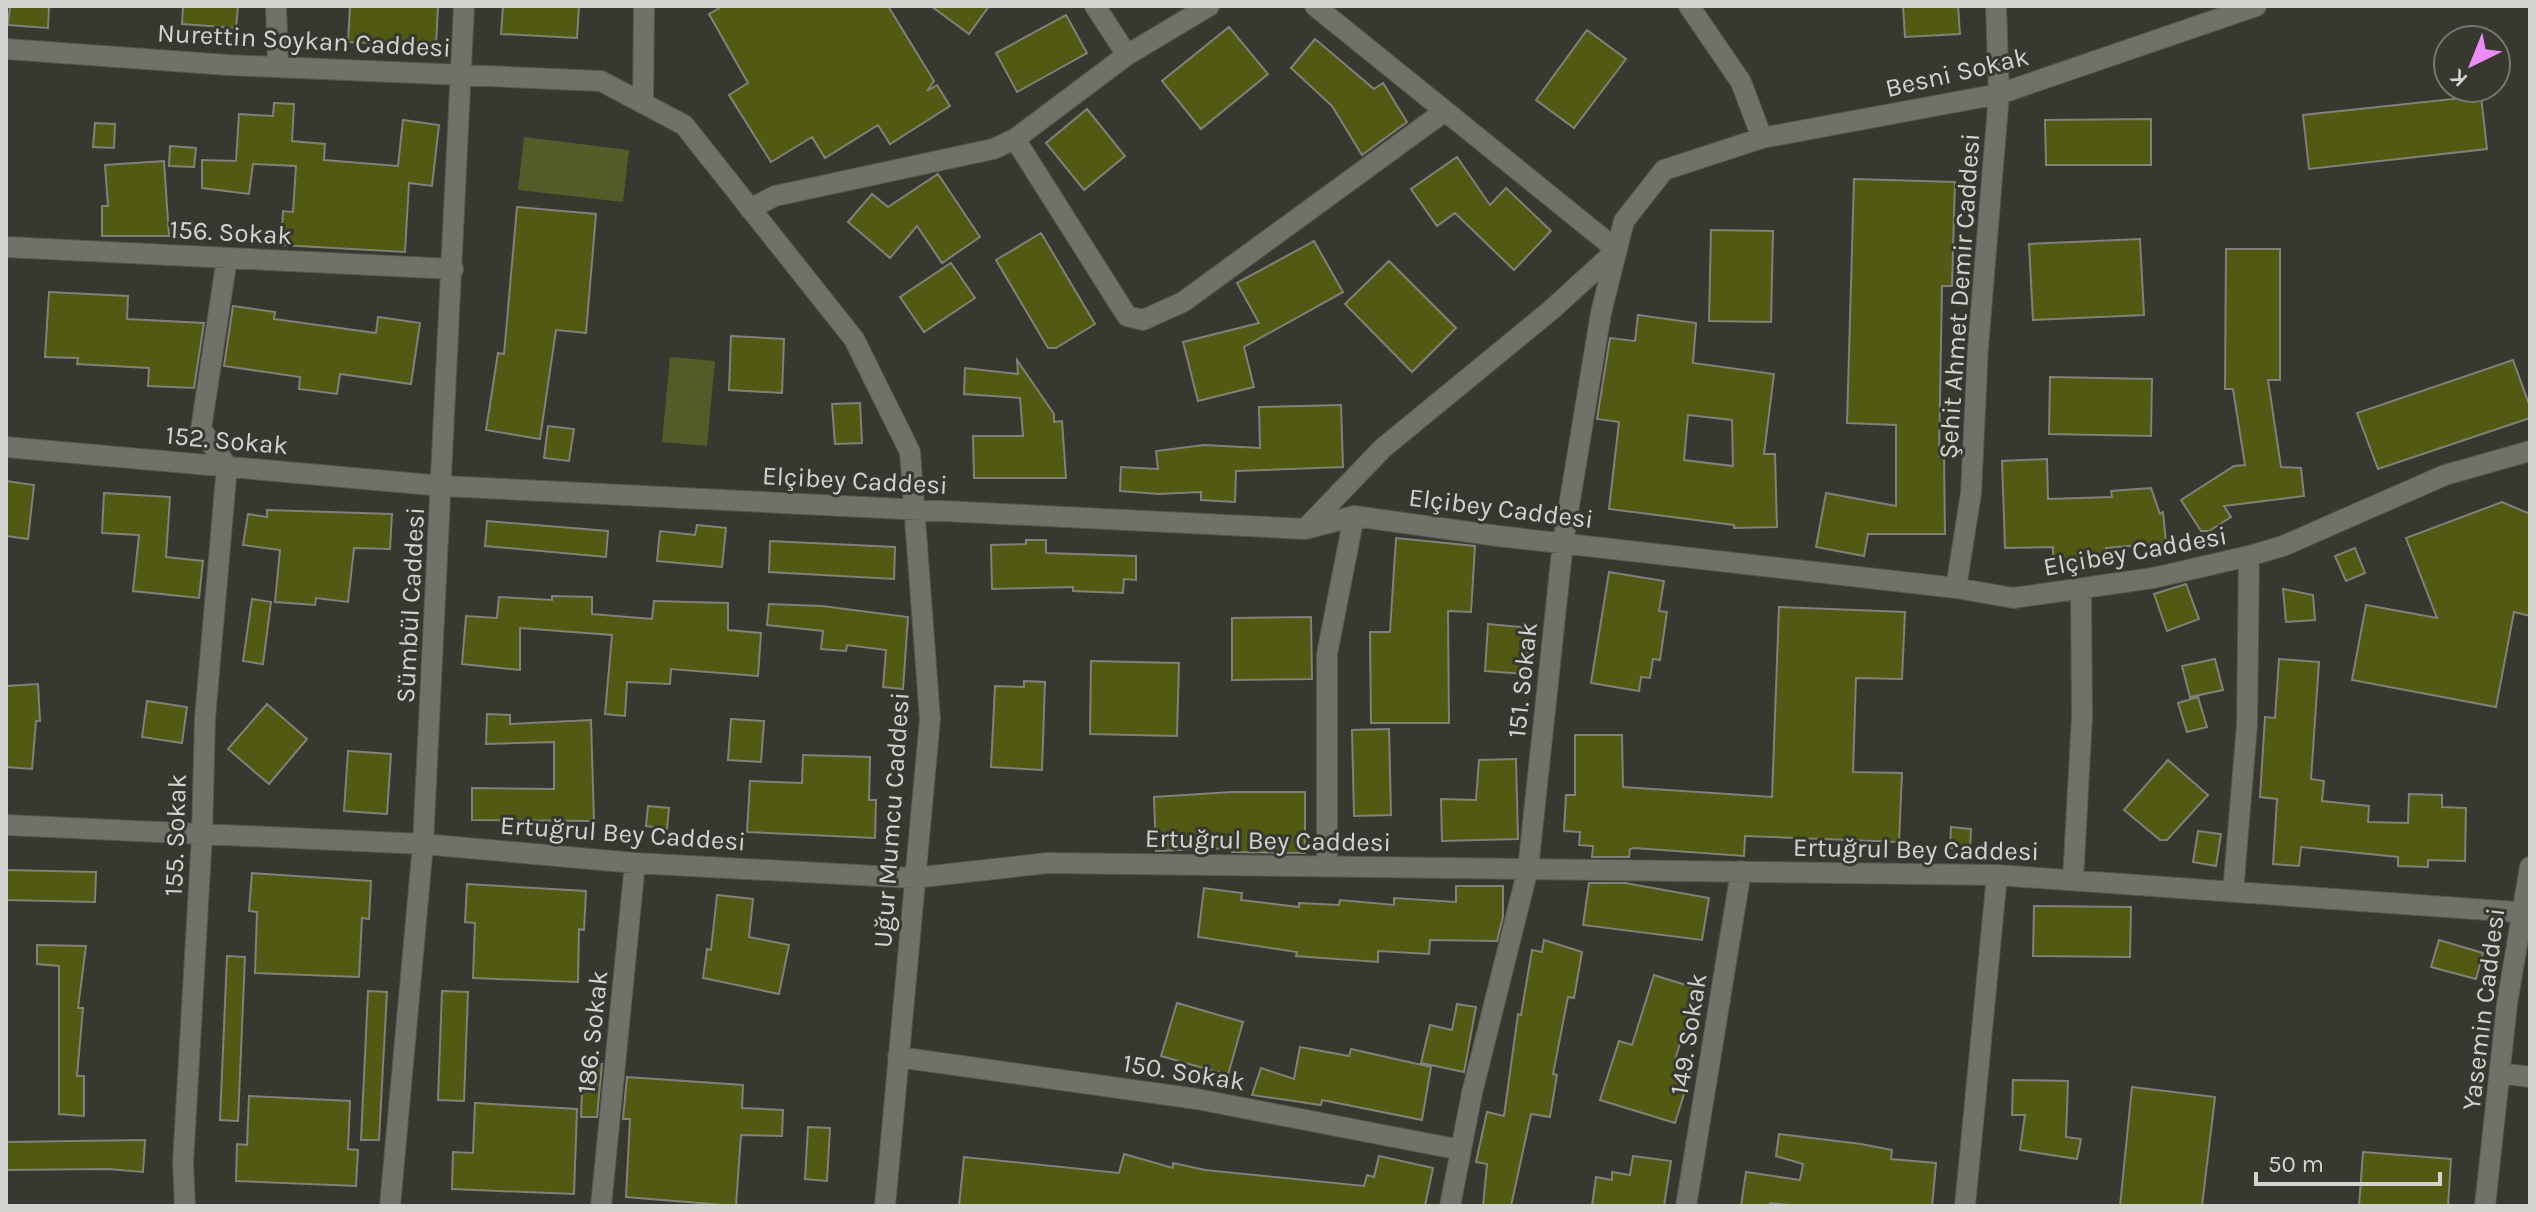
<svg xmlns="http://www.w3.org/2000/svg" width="2536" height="1212" viewBox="0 0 2536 1212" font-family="Karla,sans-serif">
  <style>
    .green { fill: #555b28 }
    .building { fill: #525912; stroke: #808178; stroke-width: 2; fill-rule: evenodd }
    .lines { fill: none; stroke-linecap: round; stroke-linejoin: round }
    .minor-casing { stroke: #54564f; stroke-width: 22 }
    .minor { stroke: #707269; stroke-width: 20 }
    .labels { text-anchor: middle; stroke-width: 6; stroke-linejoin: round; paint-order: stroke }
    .street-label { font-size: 26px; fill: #d3d3cf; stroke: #373830 }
  </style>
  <rect width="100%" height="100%" fill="#373830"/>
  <path class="green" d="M 524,137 L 629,150 L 623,202 L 518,190 Z
    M 670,357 L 715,361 L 707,446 L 662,442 Z"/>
  <path class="building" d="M 10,6 L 49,6 L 48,28 L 8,25 Z
    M 183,6 L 238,6 L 236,28 L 182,24 Z
    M 350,6 L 438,6 L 436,46 L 348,42 Z
    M 503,6 L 579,6 L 577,38 L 501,34 Z
    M 723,6 L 888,6 L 934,81 L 927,91 L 937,85 L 950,106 L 890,144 L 878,125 L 825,158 L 812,137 L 771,162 L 729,95 L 748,83 L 709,14 Z
    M 931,6 L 989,6 L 969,34 Z
    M 1903,6 L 1958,6 L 1960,34 L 1905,37 Z
    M 1066,15 L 1087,53 L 1017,92 L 996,53 Z
    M 1229,27 L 1268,74 L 1201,129 L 1162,81 Z
    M 1587,30 L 1626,59 L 1574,128 L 1536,100 Z
    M 1315,39 L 1374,89 L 1383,83 L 1407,122 L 1362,155 L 1332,106 L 1291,68 Z
    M 2481,96 L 2487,149 L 2309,169 L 2303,115 Z
    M 274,103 L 294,104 L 292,141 L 325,144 L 324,160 L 398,166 L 403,120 L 439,125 L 432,186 L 409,183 L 405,252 L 281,245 L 283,211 L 293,212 L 296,166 L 253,164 L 249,194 L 202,188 L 202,160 L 236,161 L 239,114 L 273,116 Z
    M 1087,109 L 1125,156 L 1084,190 L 1046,143 Z
    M 2151,119 L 2151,165 L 2046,165 L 2045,120 Z
    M 95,123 L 115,124 L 114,148 L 93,147 Z
    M 170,146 L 196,148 L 194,167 L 169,166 Z
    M 1457,157 L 1490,205 L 1506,188 L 1551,231 L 1514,270 L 1455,213 L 1437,226 L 1411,189 Z
    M 164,161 L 169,236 L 102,236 L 102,206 L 108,206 L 105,165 Z
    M 938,174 L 980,237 L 942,263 L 917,226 L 890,258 L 848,222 L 872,194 L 888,207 Z
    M 1854,179 L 1955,182 L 1952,286 L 1942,286 L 1939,456 L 1944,456 L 1945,534 L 1868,534 L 1864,556 L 1816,547 L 1826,493 L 1896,506 L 1896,425 L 1847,423 Z
    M 517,207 L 596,214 L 586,333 L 556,330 L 540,439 L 486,430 L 498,353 L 504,354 Z
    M 1711,230 L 1773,231 L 1771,322 L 1709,321 Z
    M 1041,233 L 1095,324 L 1056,348 L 1048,348 L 996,260 Z
    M 2140,239 L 2144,315 L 2033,320 L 2029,244 Z
    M 1314,241 L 1343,292 L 1244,347 L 1254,387 L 1198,401 L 1183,342 L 1259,323 L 1237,283 Z
    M 2226,249 L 2280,249 L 2280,380 L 2268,380 L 2281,467 L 2301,468 L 2304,496 L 2224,506 L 2231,517 L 2209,531 L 2201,531 L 2181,500 L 2234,466 L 2245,465 L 2233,389 L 2225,389 Z
    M 1389,261 L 1456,328 L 1412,372 L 1345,304 Z
    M 951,263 L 975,298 L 924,332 L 900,297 Z
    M 49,292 L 128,296 L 127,319 L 204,323 L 194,388 L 148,386 L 149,368 L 77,364 L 78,358 L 45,357 Z
    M 233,306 L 275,312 L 274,319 L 376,333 L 378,317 L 420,323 L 411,384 L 340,374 L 337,394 L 299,389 L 300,377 L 224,366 Z
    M 1638,315 L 1696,323 L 1693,363 L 1774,374 L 1764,454 L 1775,454 L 1777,527 L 1734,528 L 1734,525 L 1609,509 L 1619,422 L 1597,419 L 1610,338 L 1635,341 ZM 1688,415 L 1732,420 L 1733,466 L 1684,460 Z
    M 731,336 L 784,339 L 782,393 L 729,390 Z
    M 1017,360 L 1054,414 L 1054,422 L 1062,421 L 1066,478 L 974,478 L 973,436 L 1023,436 L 1020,398 L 964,394 L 965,368 L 1018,374 Z
    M 2513,360 L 2530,407 L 2530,418 L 2378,469 L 2357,413 Z
    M 2050,377 L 2152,379 L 2151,436 L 2049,434 Z
    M 860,403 L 862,443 L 835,444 L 832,404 Z
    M 1341,405 L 1343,467 L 1236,471 L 1235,502 L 1201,500 L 1201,492 L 1159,494 L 1120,491 L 1121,467 L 1158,469 L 1156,451 L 1204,445 L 1260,448 L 1259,407 Z
    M 548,426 L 574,429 L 569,461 L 544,458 Z
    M 2047,459 L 2048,499 L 2112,497 L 2111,491 L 2151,488 L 2160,514 L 2163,512 L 2166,543 L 2106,548 L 2106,563 L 2053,565 L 2053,547 L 2005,548 L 2002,461 Z
    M 6,481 L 34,485 L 28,539 L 6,536 Z
    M 104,493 L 170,497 L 166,557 L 203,561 L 199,598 L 133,591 L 139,535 L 102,533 Z
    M 2502,502 L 2530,514 L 2530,616 L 2514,612 L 2496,707 L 2352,680 L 2366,605 L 2437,618 L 2406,538 Z
    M 267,510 L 392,514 L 390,549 L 354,548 L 348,602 L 316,598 L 315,605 L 275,602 L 280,550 L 243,545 L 248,514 L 267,517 Z
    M 487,521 L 608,531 L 606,557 L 485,546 Z
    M 697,525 L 726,528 L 722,567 L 657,561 L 660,531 L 695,535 Z
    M 1396,538 L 1475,546 L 1471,612 L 1448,611 L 1449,723 L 1371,723 L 1370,632 L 1390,632 Z
    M 1026,540 L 1046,540 L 1046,553 L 1136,556 L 1136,580 L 1124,579 L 1123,593 L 1073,591 L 1073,587 L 992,589 L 991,545 L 1026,544 Z
    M 770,541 L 895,547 L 894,579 L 769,572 Z
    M 2355,548 L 2365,573 L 2346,581 L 2335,556 Z
    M 1609,572 L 1664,581 L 1659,611 L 1667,612 L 1660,660 L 1653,659 L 1650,678 L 1641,677 L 1639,691 L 1591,683 Z
    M 2186,584 L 2199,619 L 2167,631 L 2154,594 Z
    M 2283,589 L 2313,595 L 2315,620 L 2286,622 Z
    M 552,596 L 592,597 L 592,614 L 652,619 L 654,601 L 728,603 L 728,630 L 761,633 L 758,676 L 671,669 L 670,684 L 627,682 L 625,716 L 605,714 L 612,635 L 520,628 L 520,670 L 462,664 L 466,616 L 497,618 L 499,597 L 552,600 Z
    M 252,599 L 271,602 L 263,664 L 243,661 Z
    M 769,604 L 822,606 L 908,617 L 903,689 L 883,687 L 886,650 L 847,645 L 846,651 L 821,649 L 823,631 L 767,625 Z
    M 1779,607 L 1905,612 L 1902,679 L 1856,678 L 1853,772 L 1902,773 L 1899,842 L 1745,836 L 1744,856 L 1634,848 L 1630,849 L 1629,857 L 1592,857 L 1593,846 L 1579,845 L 1580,832 L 1564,831 L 1566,795 L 1575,795 L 1575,735 L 1622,735 L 1623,787 L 1772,797 Z
    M 1311,617 L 1312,679 L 1232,680 L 1232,618 Z
    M 1488,624 L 1530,628 L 1526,674 L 1485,671 Z
    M 2215,659 L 2223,690 L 2190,697 L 2182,666 Z
    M 2279,659 L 2319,662 L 2311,779 L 2324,781 L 2322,801 L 2369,806 L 2368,822 L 2408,823 L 2409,794 L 2442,795 L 2442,807 L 2466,808 L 2465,861 L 2428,860 L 2428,867 L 2398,866 L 2398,857 L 2301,847 L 2299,866 L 2273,864 L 2277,799 L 2260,797 L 2265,717 L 2275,718 Z
    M 1091,661 L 1179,663 L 1177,736 L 1090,734 Z
    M 1024,681 L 1045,682 L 1042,770 L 991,767 L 995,686 L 1024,687 Z
    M 38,684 L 40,721 L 36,721 L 32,769 L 6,767 L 6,686 Z
    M 2198,697 L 2207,727 L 2187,732 L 2178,703 Z
    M 147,701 L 187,707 L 182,743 L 142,737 Z
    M 267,704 L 307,739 L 269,784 L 228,749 Z
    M 487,714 L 510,715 L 510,724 L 591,720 L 594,821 L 472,820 L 472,788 L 554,789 L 554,742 L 486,744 Z
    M 731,719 L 764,721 L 761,762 L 728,760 Z
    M 1389,729 L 1391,815 L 1354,816 L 1352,730 Z
    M 348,751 L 391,754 L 387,814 L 344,811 Z
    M 803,755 L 870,757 L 869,800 L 876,800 L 875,838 L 747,832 L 750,781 L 802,783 Z
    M 1516,759 L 1518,839 L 1442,841 L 1441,799 L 1476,800 L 1479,760 Z
    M 2168,760 L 2208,795 L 2167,840 L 2160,840 L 2124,810 Z
    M 1232,792 L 1305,792 L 1305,853 L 1232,852 L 1232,848 L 1156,851 L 1154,797 Z
    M 648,806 L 669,808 L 667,829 L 646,826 Z
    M 1951,827 L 1971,829 L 1970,849 L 1950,848 Z
    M 2198,831 L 2221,834 L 2216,866 L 2193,862 Z
    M 6,870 L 96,872 L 95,902 L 6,900 Z
    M 252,873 L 371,881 L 369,919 L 362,918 L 359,977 L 255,973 L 257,912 L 249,911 Z
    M 1589,883 L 1625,883 L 1709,898 L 1702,940 L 1583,925 Z
    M 467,884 L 586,891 L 584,930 L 579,929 L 578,982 L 473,978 L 475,923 L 465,922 Z
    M 1456,886 L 1503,886 L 1503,917 L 1497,941 L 1430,940 L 1429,954 L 1378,951 L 1378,962 L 1296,956 L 1297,952 L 1198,937 L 1204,888 L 1242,893 L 1241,900 L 1299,907 L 1299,903 L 1339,905 L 1340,900 L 1394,905 L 1394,898 L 1456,902 Z
    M 717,895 L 753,899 L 749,937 L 789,945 L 779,994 L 703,978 L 707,949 L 711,950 Z
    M 2034,906 L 2131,907 L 2130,957 L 2033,956 Z
    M 1544,940 L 1582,952 L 1574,998 L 1568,997 L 1553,1074 L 1557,1075 L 1550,1117 L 1531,1114 L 1511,1206 L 1483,1206 L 1487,1164 L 1476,1162 L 1487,1112 L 1504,1116 L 1518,1014 L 1521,1015 L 1532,950 L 1542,952 Z
    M 2439,940 L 2483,953 L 2476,979 L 2431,967 Z
    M 37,945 L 86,946 L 78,1008 L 83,1008 L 77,1076 L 84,1076 L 84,1116 L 59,1114 L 59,966 L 37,964 Z
    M 227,956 L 245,957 L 238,1121 L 220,1120 Z
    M 1654,975 L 1698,989 L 1675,1059 L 1693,1065 L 1675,1123 L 1600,1100 L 1619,1041 L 1632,1045 Z
    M 368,991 L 387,992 L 379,1140 L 361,1140 Z
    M 442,991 L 468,992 L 464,1101 L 438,1100 Z
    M 1177,1003 L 1243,1022 L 1228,1075 L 1161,1056 Z
    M 1457,1004 L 1476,1007 L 1464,1072 L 1421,1063 L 1430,1025 L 1452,1030 Z
    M 1300,1047 L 1349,1056 L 1351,1049 L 1431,1067 L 1422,1120 L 1322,1100 L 1321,1105 L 1252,1095 L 1261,1068 L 1294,1079 Z
    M 583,1063 L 602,1064 L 597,1117 L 581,1117 Z
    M 627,1077 L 743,1085 L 742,1108 L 783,1110 L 782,1136 L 741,1135 L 736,1206 L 626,1197 L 630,1119 L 623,1119 Z
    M 2013,1080 L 2068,1081 L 2066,1137 L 2081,1139 L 2077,1159 L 2020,1150 L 2025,1115 L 2012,1115 Z
    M 2132,1087 L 2215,1097 L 2202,1206 L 2120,1206 Z
    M 249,1096 L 350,1101 L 348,1149 L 358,1150 L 356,1186 L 236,1181 L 237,1144 L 247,1145 Z
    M 475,1103 L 577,1109 L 574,1194 L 452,1189 L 453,1152 L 473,1153 Z
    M 808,1127 L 830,1128 L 827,1181 L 805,1179 Z
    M 1779,1134 L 1861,1144 L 1892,1150 L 1891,1159 L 1936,1163 L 1932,1206 L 1798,1206 L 1770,1203 L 1770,1206 L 1741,1206 L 1746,1172 L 1800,1180 L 1803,1164 L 1776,1156 Z
    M 145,1140 L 143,1172 L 108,1169 L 6,1170 L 6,1142 Z
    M 2363,1152 L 2451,1159 L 2448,1206 L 2359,1206 Z
    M 1124,1154 L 1173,1168 L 1173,1163 L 1205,1170 L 1364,1186 L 1367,1175 L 1374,1177 L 1379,1156 L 1433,1168 L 1425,1206 L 959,1206 L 964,1157 L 1119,1173 Z
    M 1633,1156 L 1671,1161 L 1664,1206 L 1592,1206 L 1596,1177 L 1612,1180 L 1612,1172 L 1630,1175 Z"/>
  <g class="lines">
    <g class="minor-casing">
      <path id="minor" d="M 276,6 L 278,64
        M 1095,6 L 1127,55
        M 1689,6 L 1741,82 L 1762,138
        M 6,49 L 228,65 L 601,81 L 684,125 L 854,339 L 910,452 L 930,719 L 885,1206
        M 643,103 L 644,6
        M 1015,139 L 1127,316 L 1143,320 L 1183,302 L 1445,111
        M 750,209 L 775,196 L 993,149 L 1015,139 L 1127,55 L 1209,6
        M 6,247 L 453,269
        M 6,447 L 443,486 L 1305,529 L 1354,516 L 1498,536 L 1956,588 L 2013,598 L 2153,578 L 2249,556 L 2283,546 L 2445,475 L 2530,451
        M 1307,527 L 1383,448 L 1550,311 L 1617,250 L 1315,6
        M 1956,588 L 1971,493 L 1978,347 L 1999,94 L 1996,6
        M 6,825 L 423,844 L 635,863 L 913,878 L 1048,863 L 1997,875 L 2530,913
        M 1327,866 L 1327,654 L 1354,516
        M 2073,880 L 2082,717 L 2081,589
        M 2233,892 L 2247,725 L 2249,556
        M 898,1057 L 1197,1099 L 1461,1150
        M 2500,1073 L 2530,1077
        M 185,1206 L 183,1163 L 202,835 L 205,718 L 227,466 L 201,429 L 227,258
        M 390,1206 L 423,844 L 464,6
        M 601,1206 L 635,863
        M 1450,1206 L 1472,1093 L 1528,869 L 1563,542 L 1601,313 L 1624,221 L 1664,170 L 1762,138 L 1999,94 L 2256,6
        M 1686,1206 L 1741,871
        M 1965,1206 L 1997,875
        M 2485,1206 L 2507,1004 L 2530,867"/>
    </g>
    <use href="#minor" class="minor"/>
  </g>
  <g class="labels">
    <g class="street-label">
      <text transform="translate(304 40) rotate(3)" y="9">Nurettin Soykan Caddesi</text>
      <text transform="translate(1957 72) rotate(-13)" y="9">Besni Sokak</text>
      <text transform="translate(231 232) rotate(3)" y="9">156. Sokak</text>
      <text transform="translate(1959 296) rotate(-86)" y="9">Şehit Ahmet Demir Caddesi</text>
      <text transform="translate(227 440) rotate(5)" y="9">152. Sokak</text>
      <text transform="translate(855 480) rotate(3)" y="9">Elçibey Caddesi</text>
      <text transform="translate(1501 508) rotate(7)" y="9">Elçibey Caddesi</text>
      <text transform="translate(2135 551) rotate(-10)" y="9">Elçibey Caddesi</text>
      <text transform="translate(410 605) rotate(-87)" y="9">Sümbül Caddesi</text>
      <text transform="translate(1522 680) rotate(-84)" y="9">151. Sokak</text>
      <text transform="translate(891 820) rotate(-86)" y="9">Uğur Mumcu Caddesi</text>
      <text transform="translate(623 833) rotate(4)" y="9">Ertuğrul Bey Caddesi</text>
      <text transform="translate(175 835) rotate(-88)" y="9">155. Sokak</text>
      <text transform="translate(1268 840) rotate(1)" y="9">Ertuğrul Bey Caddesi</text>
      <text transform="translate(1916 849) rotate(1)" y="9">Ertuğrul Bey Caddesi</text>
      <text transform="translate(2483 1009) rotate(-83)" y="9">Yasemin Caddesi</text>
      <text transform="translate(592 1032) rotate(-84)" y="9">186. Sokak</text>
      <text transform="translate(1688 1034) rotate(-81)" y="9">149. Sokak</text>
      <text transform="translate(1184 1072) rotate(9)" y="9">150. Sokak</text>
    </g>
  </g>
  <rect width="2536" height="1212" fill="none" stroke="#d3d3cf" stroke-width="16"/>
  <g transform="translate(2472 64) rotate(223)"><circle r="38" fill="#373830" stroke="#757670" stroke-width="2"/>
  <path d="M0-6L14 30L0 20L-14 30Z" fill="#ed8cf9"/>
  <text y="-12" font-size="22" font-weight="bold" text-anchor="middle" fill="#d3d3cf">K</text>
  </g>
  <path d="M2256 1172v12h184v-12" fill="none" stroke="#d3d3cf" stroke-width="4"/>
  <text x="2268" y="1172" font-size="24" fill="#d3d3cf" stroke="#373830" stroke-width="6" paint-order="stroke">50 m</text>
</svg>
